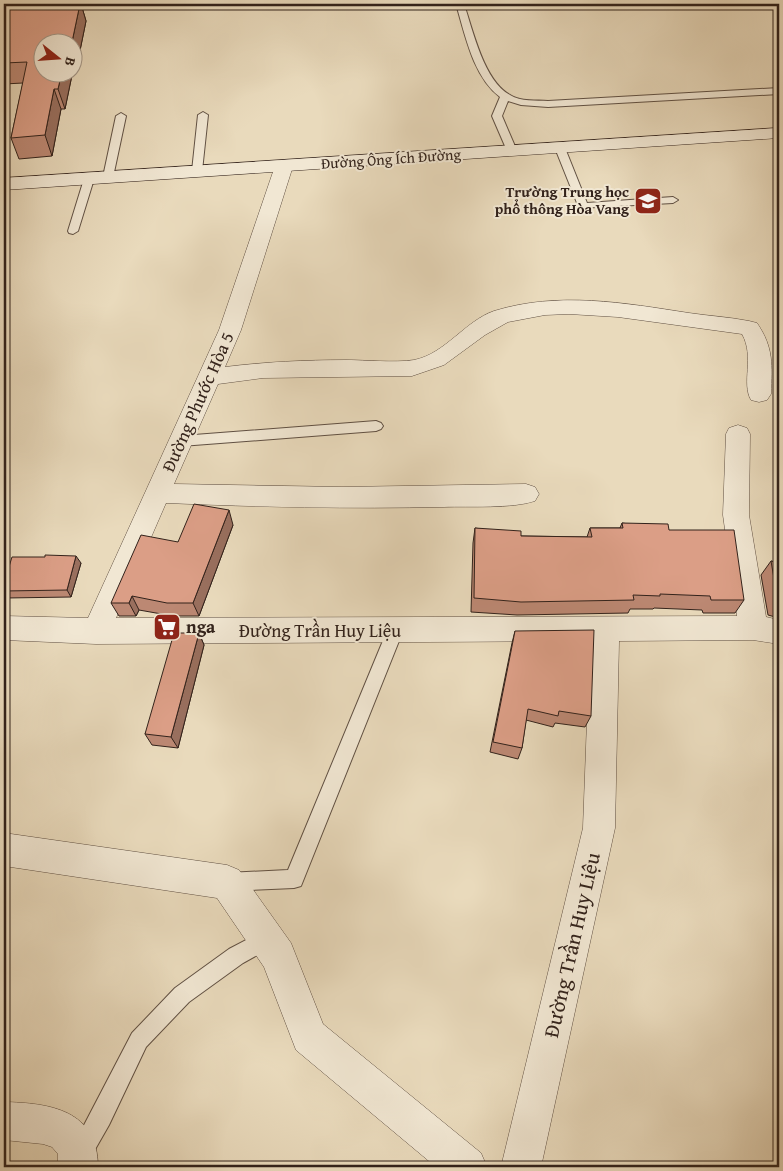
<svg xmlns="http://www.w3.org/2000/svg" width="783" height="1171" viewBox="0 0 783 1171" font-family="'Gentium Book Plus',serif">
  <style>
    .lines { fill: none; stroke-linecap: round; stroke-linejoin: round }
    .service-casing { stroke: #605043; stroke-width: 2 }
    .minor-casing { stroke: #605043; stroke-width: 1 }
    .secondary-casing { stroke: #32221b; stroke-width: 1 }
    .service { fill: #f1e7d3; fill-rule: evenodd }
    .minor { fill: #f1e7d3; fill-rule: evenodd }
    .secondary { fill: #f1e7d3; fill-rule: evenodd }
    .wall { fill: #bc8873; stroke: #32221b; fill-rule: evenodd }
    .shaded-wall { fill: #996f5e; stroke: #32221b }
    .building { fill: #db9e86; stroke: #32221b }
    .labels { text-anchor: middle; stroke-width: 4; stroke-linejoin: round; paint-order: stroke }
    .far-street-label { font-size: 15px; fill: #32221b; stroke: #f1e7d3 }
    .far-poi-label { font-size: 15px; font-weight: bold; fill: #32221b; stroke: #f1e7d3; text-anchor: end }
    .street-label { font-size: 18px; fill: #32221b; stroke: #f1e7d3 }
    .poi-label { font-size: 18px; font-weight: bold; fill: #32221b; stroke: #f1e7d3; text-anchor: start }
    .near-street-label { font-size: 21px; fill: #32221b; stroke: #f1e7d3 }
  </style>
  <rect width="100%" height="100%" fill="#e9dabc"/>
  <filter id="stains"><feTurbulence type="fractalNoise" baseFrequency=".004" numOctaves="4"/><feColorMatrix values="0 0 0 0 .2 0 0 0 0 .09 0 0 0 0 .02 0 0 0 .5 -.17"/></filter>
  <radialGradient id="worn" r=".72"><stop offset=".6" stop-color="#630" stop-opacity="0"/><stop offset="1" stop-color="#630" stop-opacity=".3"/></radialGradient>
  <g class="lines">
    <g class="service-casing">
      <path id="service" d="M 456,4 L 464,4 C 473,31 484,81 510,95 C 521,102 536,100 548,101 L 779,88 L 779,94 L 548,107 L 521,105 L 508,101 L 502,116 L 517,151 L 516,153 L 508,153 L 492,116 L 500,97 C 473,77 465,34 456,4 Z
        M 203,112 L 208,115 L 202,171 L 197,174 L 192,171 L 198,115 Z
        M 121,113 L 126,116 L 113,177 L 108,180 L 103,177 L 116,116 Z
        M 560,145 L 565,148 L 587,203 L 673,197 L 678,200 L 673,203 L 579,208 L 555,148 Z
        M 89,176 L 94,179 L 78,231 L 73,234 L 69,233 L 68,231 L 84,179 Z
        M 376,421 L 381,423 L 383,426 L 381,429 L 376,431 L 181,446 L 176,445 L 174,441 L 176,437 L 181,436 Z
        M 395,624 L 400,626 L 403,631 L 301,886 L 294,888 L 227,891 L 220,889 L 218,882 L 220,875 L 227,873 L 288,870 L 387,631 L 390,626 Z
        M 267,929 L 274,932 L 277,939 L 274,946 L 243,963 L 189,1002 L 146,1047 L 109,1125 L 89,1160 L 81,1163 L 73,1160 L 70,1152 L 132,1033 L 175,988 L 229,949 Z"/>
    </g>
    <g class="minor-casing">
      <path id="minor" d="M 284,160 L 291,162 L 293,166 L 241,330 L 225,367 C 265,362 305,360 346,360 C 366,360 394,363 414,360 C 445,354 465,321 494,311 C 559,291 624,303 689,313 C 709,316 729,317 749,321 L 757,323 C 774,348 772,365 771,394 L 767,400 L 759,402 L 751,400 C 741,383 755,357 742,334 L 618,317 L 569,314 L 545,315 L 508,322 L 485,335 L 444,365 L 412,376 L 263,378 L 218,384 L 174,484 L 342,487 L 526,484 L 535,487 L 539,494 L 535,501 C 511,509 470,506 444,507 C 351,509 258,507 166,503 L 116,618 L 737,616 L 723,515 L 726,434 L 729,428 L 738,425 L 747,428 L 750,434 L 749,515 L 766,617 L 779,620 L 779,644 L 753,640 L 619,641 L 615,828 L 541,1167 L 501,1167 L 583,828 L 590,641 L 96,644 L 4,640 L 4,616 L 88,618 L 219,330 L 275,166 L 277,162 Z
        M 4,833 L 227,865 L 239,870 L 291,943 L 323,1024 L 481,1153 L 487,1167 L 436,1167 L 296,1050 L 264,967 L 217,898 L 4,866 Z
        M 4,1102 C 50,1103 98,1110 98,1167 L 58,1167 L 58,1154 L 52,1147 L 43,1144 L 4,1140 Z"/>
    </g>
    <g class="secondary-casing">
      <path id="secondary" d="M 779,128 L 779,138 L 4,190 L 4,178 Z"/>
    </g>
    <use href="#service" class="service"/>
    <use href="#minor" class="minor"/>
    <use href="#secondary" class="secondary"/>
  </g>
  <path class="wall" d="M 4,4 L 81,4 L 86,21 L 75,75 L 72,75 L 65,109 L 61,109 L 52,156 L 19,159 L 11,138 L 23,83 L 4,84 ZM 72,42 L 72,72 L 42,72 Z
    M 622,523 L 669,530 L 744,600 L 735,613 L 703,613 L 702,610 L 654,608 L 653,609 L 630,609 L 628,613 L 517,615 L 471,612 L 473,543 L 475,528 L 521,536 L 587,537 L 590,528 L 620,528 Z
    M 233,525 L 199,616 L 173,616 L 139,610 L 136,616 L 119,616 L 111,603 L 178,542 Z
    M 771,561 L 779,563 L 779,618 L 768,615 L 761,575 Z
    M 81,563 L 71,597 L 6,598 L 4,595 L 4,583 Z
    M 515,631 L 591,716 L 585,727 L 555,723 L 553,727 L 526,720 L 522,748 L 518,759 L 490,752 L 512,643 Z
    M 199,633 L 204,645 L 178,748 L 152,745 L 145,734 Z"/>
  <path class="shaded-wall" d="M 80,4 L 81,4 L 86,21 L 75,75 L 72,67 L 72,42 Z
    M 62,72 L 72,72 L 72,75 L 65,109 L 58,89 Z
    M 54,89 L 61,109 L 52,156 L 45,135 Z
    M 229,510 L 233,525 L 199,616 L 193,603 Z
    M 76,556 L 81,563 L 71,597 L 67,590 Z
    M 132,596 L 139,610 L 136,616 L 129,603 Z
    M 199,633 L 204,645 L 178,748 L 171,737 Z"/>
  <path class="building" d="M 4,4 L 80,4 L 72,42 L 42,42 L 42,72 L 62,72 L 58,89 L 54,89 L 45,135 L 11,138 L 27,62 L 4,63 Z
    M 194,504 L 229,510 L 193,603 L 167,603 L 132,596 L 129,603 L 111,603 L 141,535 L 178,542 Z
    M 622,523 L 668,524 L 669,530 L 734,530 L 744,600 L 711,600 L 710,596 L 660,594 L 660,596 L 633,595 L 634,600 L 521,602 L 474,598 L 475,528 L 521,531 L 521,536 L 592,537 L 590,528 L 623,528 Z
    M 45,555 L 76,556 L 67,590 L 4,591 L 4,583 L 12,557 L 45,557 Z
    M 771,561 L 779,563 L 779,602 L 778,602 Z
    M 594,630 L 591,716 L 559,711 L 558,716 L 528,709 L 522,748 L 493,742 L 515,631 Z
    M 174,633 L 199,633 L 171,737 L 145,734 Z"/>
  <defs>
    <g id="school-square" transform="scale(1.4375)"><rect x="-9" y="-9" width="18" height="18" rx="4" fill="#8f2418" stroke="#f1e7d3"/><path d="M0-5L7-2L0 1L-7-2ZM-4 1L0 2.5L4 1V4Q0 6-4 4Z" fill="#fff"/></g>
    <g id="supermarket-square" transform="scale(1.4375)"><rect x="-9" y="-9" width="18" height="18" rx="4" fill="#8f2418" stroke="#f1e7d3"/><path d="M-6-5.5h2.5l.6 2H6L4.5 2H-2.5L-4.4-4H-6ZM-1.5 3.2a1.3 1.3 0 1 0 .1 0ZM3 3.2a1.3 1.3 0 1 0 .1 0Z" fill="#fff"/></g>
  </defs>
  <g fill-rule="evenodd">
    <use href="#school-square" x="648" y="201"/>
    <use href="#supermarket-square" x="167" y="627"/>
  </g>
  <g class="labels">
    <g class="far-street-label">
      <text transform="translate(391 159) rotate(-4)" y="5">Đường Ông Ích Đường</text>
    </g>
    <g class="far-poi-label">
      <text x="629" y="197">Trường Trung học<tspan x="629" dy="17">phổ thông Hòa Vang</tspan></text>
    </g>
    <g class="street-label">
      <text transform="translate(198 402) rotate(-66)" y="6">Đường Phước Hòa 5</text>
      <text x="320" y="637">Đường Trần Huy Liệu</text>
    </g>
    <g class="poi-label">
      <text x="186" y="633">nga</text>
    </g>
    <g class="near-street-label">
      <text transform="translate(572 945) rotate(-77)" y="7">Đường Trần Huy Liệu</text>
    </g>
  </g>
  <rect width="783" height="1171" fill="none" stroke="#e9dabc" stroke-width="20"/>
  <rect x="5" y="5" width="773" height="1161" fill="none" stroke="#32221b" stroke-width="2.5"/>
  <rect x="10" y="10" width="763" height="1151" fill="none" stroke="#32221b"/>
  <g transform="translate(58 58) rotate(107)"><circle r="24" fill="#f1e7d3" stroke="#a59889"/>
  <path d="M0-4L9 19L0 12L-9 19Z" fill="#8f2418"/>
  <text y="-8" font-size="14" font-weight="bold" text-anchor="middle" fill="#32221b">B</text>
  </g>
  <rect width="100%" height="100%" filter="url(#stains)"/>
  <rect width="100%" height="100%" fill="url(#worn)"/>
</svg>
